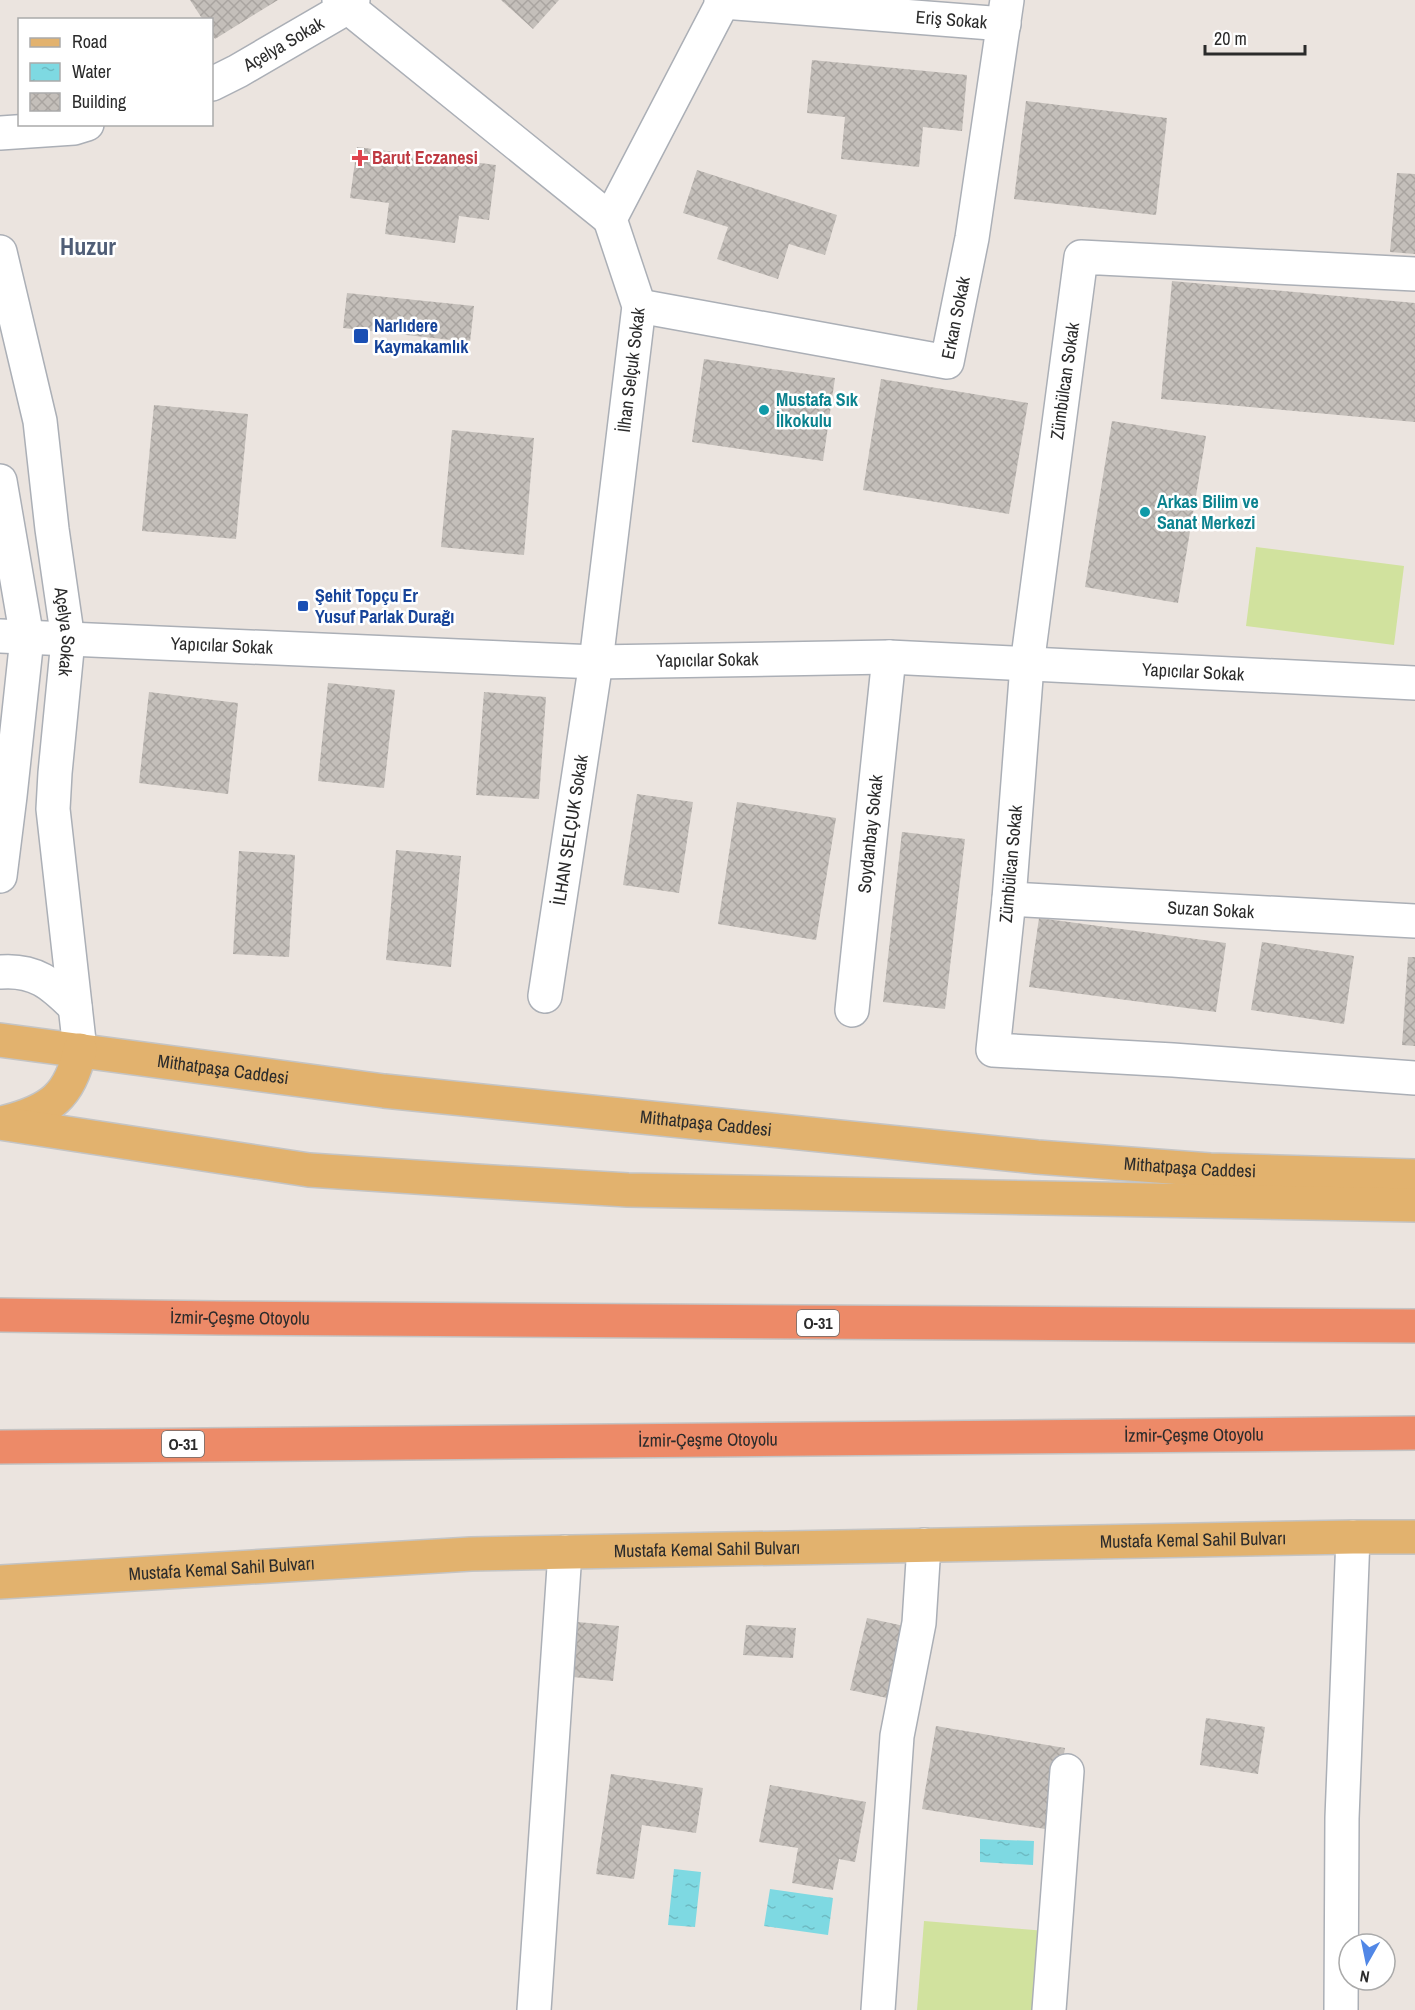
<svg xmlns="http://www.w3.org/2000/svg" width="1415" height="2010" viewBox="0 0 1415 2010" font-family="'Archivo Narrow',sans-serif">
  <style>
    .pitch { fill: #d1e29e }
    .water { fill: url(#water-ripples) }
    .building { fill: url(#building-cross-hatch) }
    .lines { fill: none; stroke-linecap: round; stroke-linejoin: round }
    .minor-casing { stroke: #abafb6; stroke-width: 36 }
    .major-casing { stroke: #c4c4c4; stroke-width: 36 }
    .highway-casing { stroke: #c4c4c4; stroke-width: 36 }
    .minor { stroke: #fff; stroke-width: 33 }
    .major { stroke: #e2b26e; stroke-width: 33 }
    .highway { stroke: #ed8a68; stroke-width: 33 }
    .health-dot { fill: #e0444e; stroke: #fff; stroke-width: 2 }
    .transit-dot { fill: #1a4fb4; stroke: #fff; stroke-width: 2 }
    .culture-dot { fill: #0f9aa8; stroke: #fff; stroke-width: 2 }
    .labels { text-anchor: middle; stroke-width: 5; stroke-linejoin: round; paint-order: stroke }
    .shield { fill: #fff; stroke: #6b6b6b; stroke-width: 1.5 }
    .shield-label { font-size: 16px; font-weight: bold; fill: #2b2b2b }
    .street-label { font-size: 18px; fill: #2b2b2b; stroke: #fff }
    .health-label { font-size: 18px; font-weight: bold; fill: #be3a42; stroke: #fff; text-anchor: start }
    .transit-label { font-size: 18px; font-weight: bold; fill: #164399; stroke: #fff; text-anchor: start }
    .culture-label { font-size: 18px; font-weight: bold; fill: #0d838f; stroke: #fff; text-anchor: start }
    .district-label { font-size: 24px; font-weight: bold; fill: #505e77; stroke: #fff }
  </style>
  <defs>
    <pattern id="water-ripples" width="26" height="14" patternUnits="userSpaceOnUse" patternTransform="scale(1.5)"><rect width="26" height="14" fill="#7ed9e2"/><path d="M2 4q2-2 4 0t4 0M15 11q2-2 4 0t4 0" fill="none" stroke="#6dbac2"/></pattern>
    <pattern id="building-cross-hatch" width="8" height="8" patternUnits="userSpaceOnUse" patternTransform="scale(1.5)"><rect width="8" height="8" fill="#c4bfba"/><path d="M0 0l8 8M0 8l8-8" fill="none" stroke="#a9a4a0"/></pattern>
  </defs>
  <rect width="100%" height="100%" fill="#ebe4df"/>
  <path class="pitch" d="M 1256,547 L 1404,566 L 1394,645 L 1246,626 Z
    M 924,1921 L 1070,1933 L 1064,2010 L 917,2010 Z"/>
  <path class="water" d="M 980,1839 L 1034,1841 L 1033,1865 L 980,1862 Z
    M 674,1869 L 701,1872 L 695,1927 L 668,1925 Z
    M 770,1889 L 833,1898 L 828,1935 L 764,1926 Z"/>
  <path class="building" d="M 190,0 L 278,0 L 215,39 L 212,34 L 212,20 L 203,20 Z
    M 501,0 L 559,0 L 533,29 Z
    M 812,60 L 967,75 L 962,131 L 923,127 L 919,167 L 841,159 L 845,117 L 807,113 Z
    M 1026,101 L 1167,118 L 1156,215 L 1014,199 Z
    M 357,147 L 496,165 L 489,220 L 459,216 L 455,243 L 385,234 L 389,203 L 350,198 Z
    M 697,170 L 837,215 L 825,255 L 789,244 L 778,279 L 717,259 L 728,227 L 683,213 Z
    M 1397,173 L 1415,174 L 1415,254 L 1390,252 Z
    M 1172,281 L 1415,303 L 1415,422 L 1161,399 Z
    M 347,293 L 474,306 L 470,342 L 343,328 Z
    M 704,359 L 835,378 L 823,461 L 692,442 Z
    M 881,379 L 1028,403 L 1009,514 L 863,490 Z
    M 154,405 L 248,414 L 236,539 L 142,531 Z
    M 1112,421 L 1206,436 L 1178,603 L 1085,587 Z
    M 452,430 L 534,438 L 524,555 L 441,547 Z
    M 328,683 L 395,690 L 384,788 L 318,781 Z
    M 149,692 L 238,703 L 228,794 L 139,783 Z
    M 484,692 L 546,697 L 539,799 L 476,795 Z
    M 637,794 L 693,802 L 679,893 L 623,885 Z
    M 737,802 L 836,818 L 816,940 L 718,924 Z
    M 902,832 L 965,839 L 945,1009 L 883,1002 Z
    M 396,850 L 461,856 L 451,967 L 386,960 Z
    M 239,851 L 295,855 L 289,957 L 233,954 Z
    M 1039,918 L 1226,943 L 1216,1012 L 1029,987 Z
    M 1262,942 L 1354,956 L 1344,1024 L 1251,1010 Z
    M 1408,957 L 1415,957 L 1415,1046 L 1402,1045 Z
    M 867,1618 L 904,1626 L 887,1698 L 850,1690 Z
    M 578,1622 L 619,1626 L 613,1681 L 573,1677 Z
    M 746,1625 L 796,1628 L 793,1658 L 743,1655 Z
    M 1206,1718 L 1265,1727 L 1258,1774 L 1200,1765 Z
    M 936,1726 L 1065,1748 L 1051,1830 L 922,1809 Z
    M 611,1774 L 703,1788 L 696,1833 L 642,1825 L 634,1879 L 596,1874 Z
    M 770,1785 L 866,1802 L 855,1862 L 839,1859 L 833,1890 L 792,1883 L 798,1848 L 759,1842 Z"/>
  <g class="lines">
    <g class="minor-casing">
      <g id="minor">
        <path d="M 339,0 L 610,219"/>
        <path id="s1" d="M 721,0 L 723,2 L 1004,24"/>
        <path id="s2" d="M 212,84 L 238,71 L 348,7 L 353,0"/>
        <path d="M 0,133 L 74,128 L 87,124"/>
        <path id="s3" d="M 0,252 L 40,421 L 52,529 L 68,640 L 55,773 L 53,809 L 80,1050"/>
        <path d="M 1415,274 L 1081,257 L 1027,665 L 1009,899 L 993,1050 L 1173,1060 L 1415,1078"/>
        <path id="s4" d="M 639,306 L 947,362 L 972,238 L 1007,0"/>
        <path d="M 0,481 L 27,638 L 10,796 L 0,876"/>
        <path id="s5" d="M 0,636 L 596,662 L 889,657 L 1415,683"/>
        <path id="s6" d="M 1009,899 L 1415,921"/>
        <path d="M 0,972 C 35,969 52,984 75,1007"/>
        <path id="s7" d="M 545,996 L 596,662 L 639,306 L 610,219 L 723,2"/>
        <path id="s8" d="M 852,1010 L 889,657"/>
        <path d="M 534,2010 L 565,1552"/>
        <path d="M 878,2010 L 897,1736 L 919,1623 L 924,1545"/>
        <path d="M 1049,2010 L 1067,1771"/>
        <path d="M 1341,2010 L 1342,1818 L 1353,1537"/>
      </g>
    </g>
    <g class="major-casing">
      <g id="major">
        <path id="s9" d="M 0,1040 L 384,1091 L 1037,1157 L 1210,1170 L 1415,1176"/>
        <path d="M 6,1122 C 51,1110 70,1096 80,1050"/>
        <path d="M 0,1123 L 309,1170 L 476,1181 L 628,1190 L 1415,1205"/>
        <path id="s10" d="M 0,1582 L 471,1554 L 1353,1537 L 1415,1537"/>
      </g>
    </g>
    <g class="highway-casing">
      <g id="highway">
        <path id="s11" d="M 0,1315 L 220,1318 L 1415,1326"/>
        <path id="s12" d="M 0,1447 L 1415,1433"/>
      </g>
    </g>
    <use href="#minor" class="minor"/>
    <use href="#major" class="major"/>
    <use href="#highway" class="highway"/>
  </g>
  <path class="health-dot" d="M357 149h6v6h6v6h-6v6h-6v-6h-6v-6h6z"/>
  <g class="transit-dot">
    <rect x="353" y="328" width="16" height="16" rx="3"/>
    <rect x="297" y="600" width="12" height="12" rx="3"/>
  </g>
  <g class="culture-dot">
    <circle cx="764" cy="410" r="6"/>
    <circle cx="1145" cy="512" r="6"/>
  </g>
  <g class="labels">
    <g class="shield">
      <rect x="797" y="1310" width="42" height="26" rx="4.5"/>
      <rect x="162" y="1431" width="42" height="26" rx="4.5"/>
    </g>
    <g class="shield-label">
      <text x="818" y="1329">O-31</text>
      <text x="183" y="1450">O-31</text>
    </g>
    <g class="street-label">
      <text dy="6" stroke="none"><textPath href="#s1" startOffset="232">Eriş Sokak</textPath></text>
      <text dy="6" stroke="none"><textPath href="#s2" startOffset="82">Açelya Sokak</textPath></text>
      <text dy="6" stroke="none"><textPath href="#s4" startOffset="358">Erkan Sokak</textPath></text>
      <text dy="6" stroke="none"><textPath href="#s7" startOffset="632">İlhan Selçuk Sokak</textPath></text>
      <text transform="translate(1065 381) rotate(-82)" y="6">Zümbülcan Sokak</text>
      <text dy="6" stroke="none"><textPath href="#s3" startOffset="386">Açelya Sokak</textPath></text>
      <text dy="6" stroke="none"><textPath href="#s5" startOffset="222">Yapıcılar Sokak</textPath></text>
      <text dy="6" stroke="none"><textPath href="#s5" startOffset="708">Yapıcılar Sokak</textPath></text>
      <text dy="6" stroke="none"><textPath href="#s5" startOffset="1194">Yapıcılar Sokak</textPath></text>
      <text dy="6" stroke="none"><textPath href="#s7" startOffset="168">İLHAN SELÇUK Sokak</textPath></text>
      <text dy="6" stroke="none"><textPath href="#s8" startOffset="177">Soydanbay Sokak</textPath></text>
      <text transform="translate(1011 864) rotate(-85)" y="6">Zümbülcan Sokak</text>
      <text dy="6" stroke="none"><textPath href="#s6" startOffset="202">Suzan Sokak</textPath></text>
      <text dy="6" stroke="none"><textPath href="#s9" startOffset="225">Mithatpaşa Caddesi</textPath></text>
      <text dy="6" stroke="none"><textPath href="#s9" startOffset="711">Mithatpaşa Caddesi</textPath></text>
      <text dy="6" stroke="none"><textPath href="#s9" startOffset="1197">Mithatpaşa Caddesi</textPath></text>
      <text dy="6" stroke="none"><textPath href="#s11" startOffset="240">İzmir-Çeşme Otoyolu</textPath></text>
      <text dy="6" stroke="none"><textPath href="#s12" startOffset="1194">İzmir-Çeşme Otoyolu</textPath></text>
      <text dy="6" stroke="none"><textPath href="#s12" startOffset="708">İzmir-Çeşme Otoyolu</textPath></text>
      <text dy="6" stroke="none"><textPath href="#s10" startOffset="1194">Mustafa Kemal Sahil Bulvarı</textPath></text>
      <text dy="6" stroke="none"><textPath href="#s10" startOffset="708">Mustafa Kemal Sahil Bulvarı</textPath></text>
      <text dy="6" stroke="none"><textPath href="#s10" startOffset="222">Mustafa Kemal Sahil Bulvarı</textPath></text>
    </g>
    <g class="health-label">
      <text x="372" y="164">Barut Eczanesi</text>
    </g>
    <g class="transit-label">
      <text x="374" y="332">Narlıdere<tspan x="374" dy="21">Kaymakamlık</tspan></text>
      <text x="315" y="602">Şehit Topçu Er<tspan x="315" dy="21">Yusuf Parlak Durağı</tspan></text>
    </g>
    <g class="culture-label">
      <text x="776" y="406">Mustafa Sık<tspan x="776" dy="21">İlkokulu</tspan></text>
      <text x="1157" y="508">Arkas Bilim ve<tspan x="1157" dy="21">Sanat Merkezi</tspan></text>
    </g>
    <g class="district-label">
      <text x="88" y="255">Huzur</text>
    </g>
  </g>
  <rect x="18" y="18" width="195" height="108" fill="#ffffff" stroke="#aaaaaa" stroke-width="1.5"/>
  <rect x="30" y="38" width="30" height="9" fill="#e2b26e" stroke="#aaaaaa" stroke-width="1.5"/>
  <text x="72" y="48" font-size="18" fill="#2b2b2b">Road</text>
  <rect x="30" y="63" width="30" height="18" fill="url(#water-ripples)" stroke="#aaaaaa" stroke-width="1.5"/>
  <text x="72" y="78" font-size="18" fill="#2b2b2b">Water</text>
  <rect x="30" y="93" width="30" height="18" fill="url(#building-cross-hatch)" stroke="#aaaaaa" stroke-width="1.5"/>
  <text x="72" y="108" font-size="18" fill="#2b2b2b">Building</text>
  <g transform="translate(1367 1962) rotate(189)"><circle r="28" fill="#ffffff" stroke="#aaaaaa" stroke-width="1.5"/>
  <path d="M0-4.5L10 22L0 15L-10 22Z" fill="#5187e6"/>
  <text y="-9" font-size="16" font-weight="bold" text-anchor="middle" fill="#2b2b2b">N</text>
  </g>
  <path d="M1205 45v9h100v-9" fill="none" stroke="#2b2b2b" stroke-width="3"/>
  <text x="1214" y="45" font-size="18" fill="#2b2b2b" stroke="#ffffff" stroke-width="4.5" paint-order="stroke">20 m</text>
</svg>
